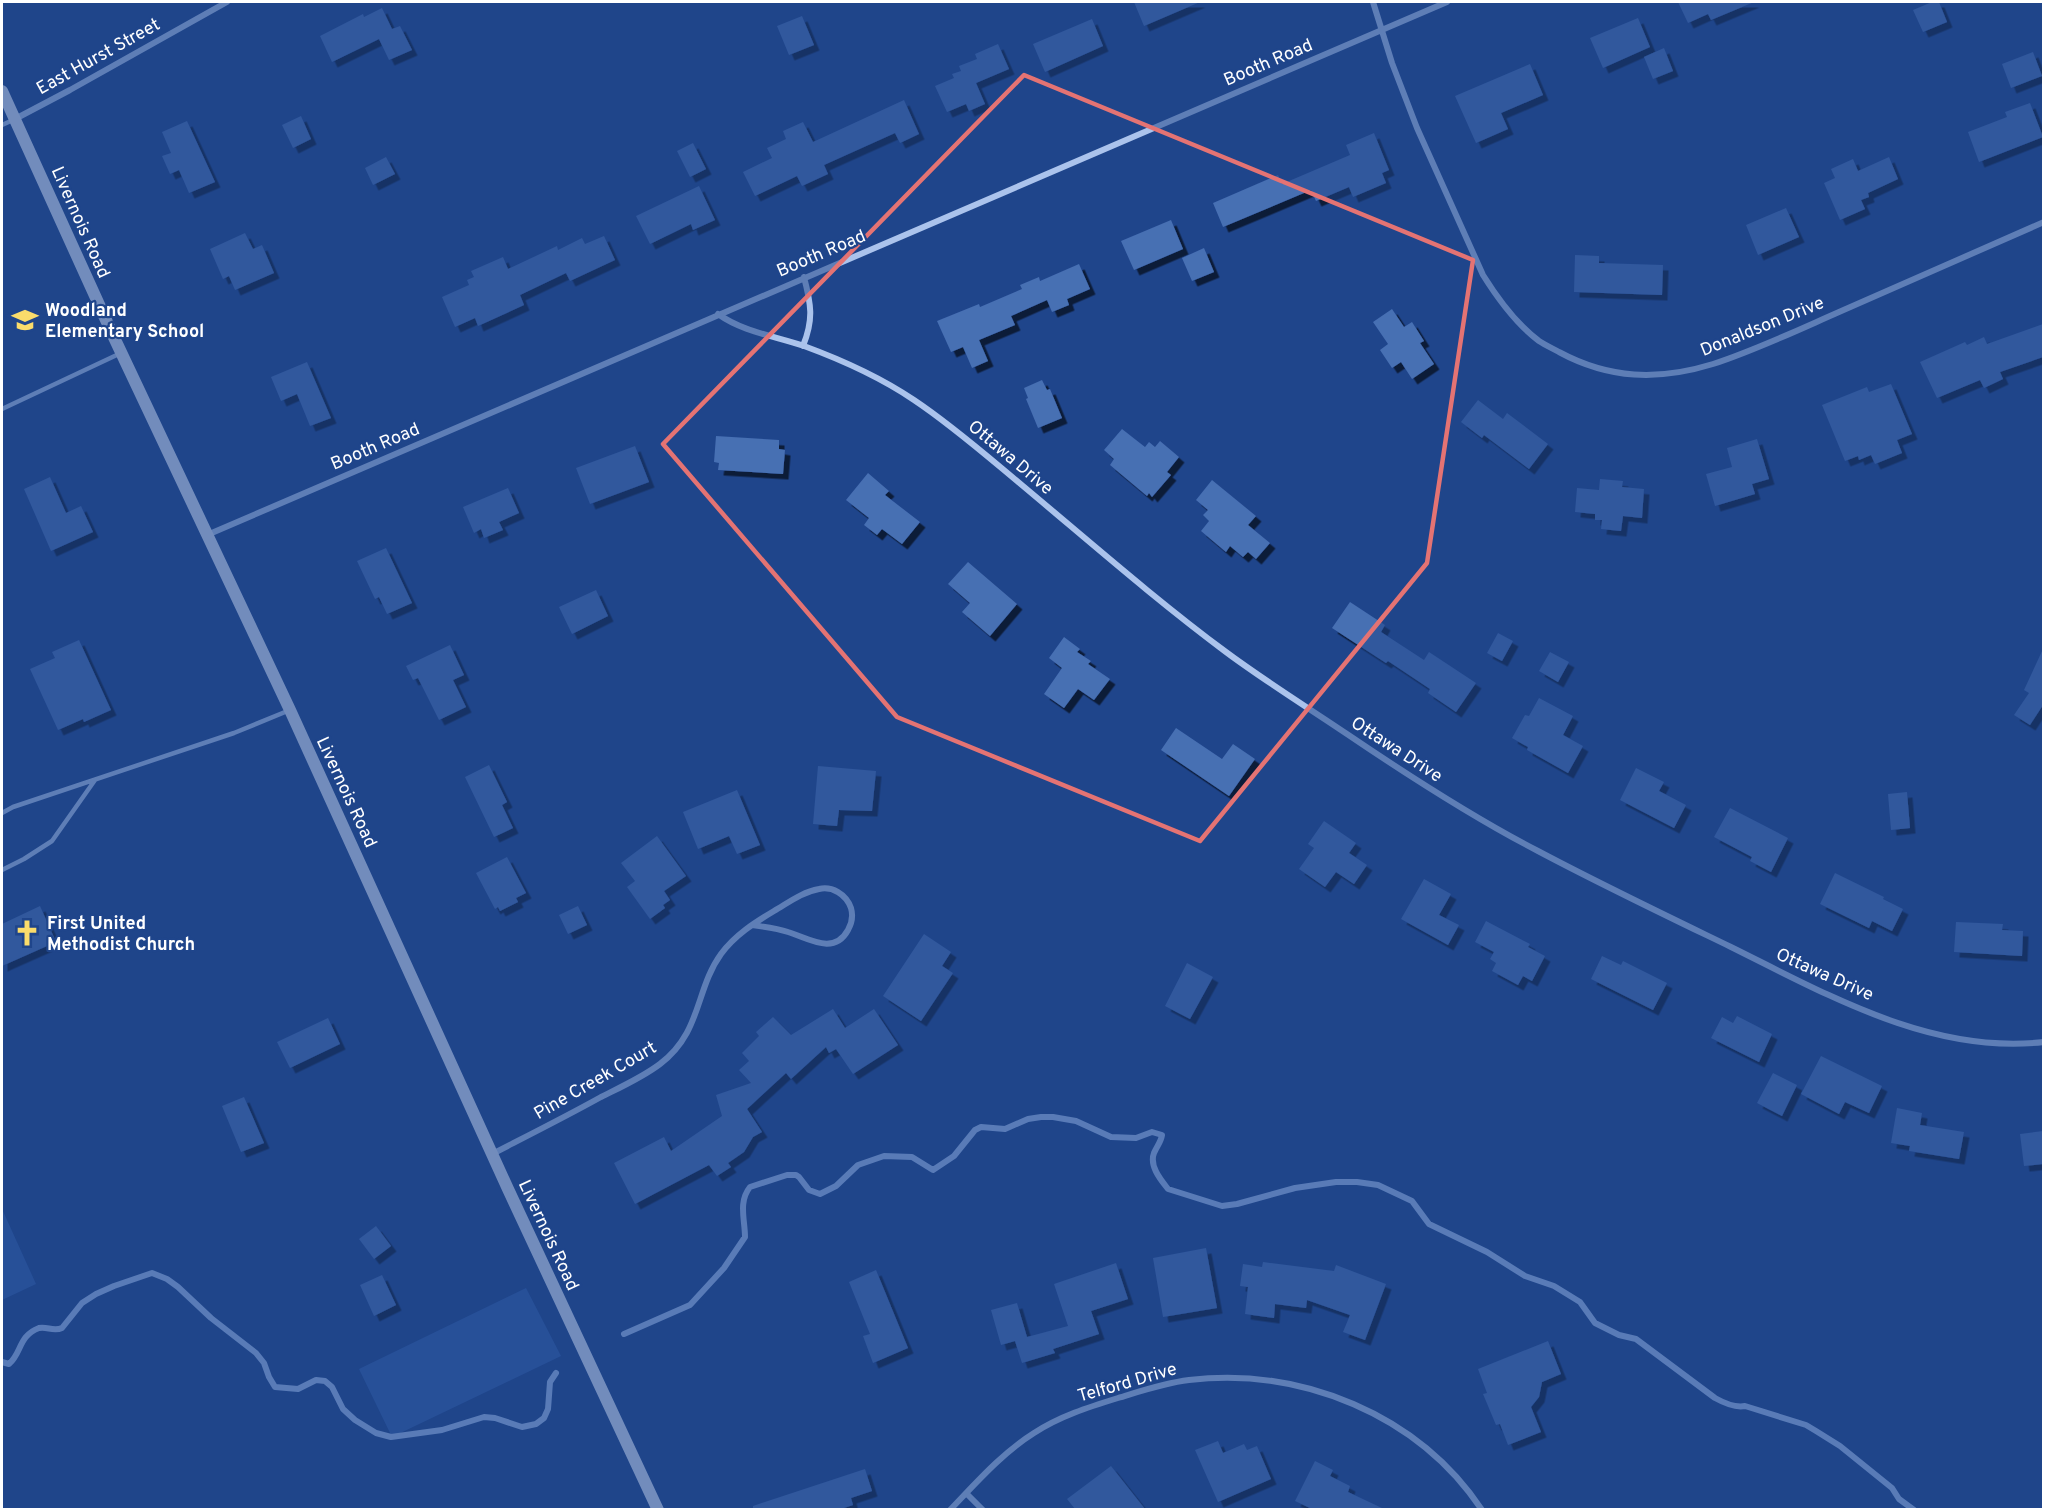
<svg xmlns="http://www.w3.org/2000/svg" width="2045" height="1511" viewBox="0 0 2045 1511" font-family="Overpass,sans-serif">
  <style>
    .green { fill: #325ea9 }
    .lines { fill: none; stroke-linecap: round; stroke-linejoin: round }
    .stream { stroke: #9fbded; stroke-width: 6 }
    .building { fill: #476fb3; filter: url(#shadow) }
    .lane { stroke: #abc3ec; stroke-width: 4.5 }
    .street { stroke: #abc3ec; stroke-width: 6 }
    .secondary { stroke: #d7e3f9; stroke-width: 12 }
    .marked { fill: none; stroke: #e47373; stroke-width: 4.5; stroke-linejoin: round }
    .labels { text-anchor: middle; stroke-width: 4.5; stroke-linejoin: round; paint-order: stroke }
    .street-label { font-size: 18px; fill: #fff; stroke: #1f458b }
    .poi-label { font-size: 18px; font-weight: bold; fill: #fff; stroke: #1f458b; text-anchor: start }
  </style>
  <defs>
    <filter id="shadow"><feDropShadow dx="5.5" dy="5.5" stdDeviation="0" flood-color="#0009"/></filter>
  </defs>
  <rect width="100%" height="100%" fill="#1f458b"/>
  <path class="green" d="M 2,1209 L 36,1284 L 2,1300 Z
    M 526,1288 L 561,1356 L 392,1437 L 359,1369 Z"/>
  <g class="lines">
    <path class="stream" d="M 624,1334 L 690,1305 L 724,1268 L 745,1237 C 745,1220 738,1202 750,1187 L 787,1175 L 796,1175 L 799,1177 L 809,1190 L 820,1194 L 836,1186 L 858,1165 L 884,1156 L 912,1157 L 933,1170 L 954,1156 L 975,1130 L 981,1127 L 1005,1129 L 1028,1119 L 1041,1117 L 1053,1117 L 1076,1121 L 1111,1137 L 1136,1138 L 1152,1132 L 1162,1135 C 1161,1142 1157,1146 1154,1153 C 1149,1166 1161,1180 1168,1189 L 1222,1206 L 1237,1204 L 1295,1188 L 1336,1182 L 1357,1182 L 1378,1185 L 1412,1201 L 1429,1224 L 1487,1252 L 1525,1276 L 1554,1286 L 1580,1302 L 1595,1323 L 1619,1335 L 1636,1339 L 1715,1398 C 1724,1403 1735,1408 1745,1406 L 1806,1425 L 1816,1431 L 1840,1446 L 1892,1488 L 1899,1499 L 1914,1510
      M 2,1362 L 9,1364 C 22,1353 18,1336 39,1328 C 47,1326 53,1332 62,1328 L 82,1303 L 96,1294 L 114,1286 L 152,1273 L 167,1279 L 178,1287 L 211,1318 L 256,1353 L 264,1363 L 269,1377 L 275,1387 L 298,1389 L 316,1380 L 325,1381 L 332,1387 L 343,1409 L 355,1420 L 376,1433 L 391,1437 L 442,1430 L 484,1417 L 495,1418 L 522,1427 L 536,1424 L 544,1418 L 548,1409 L 550,1382 L 556,1373"/>
  </g>
  <path class="building" d="M 1134,2 L 1200,2 L 1144,26 Z
    M 1678,2 L 1754,2 L 1711,20 L 1708,14 L 1688,23 Z
    M 1932,2 L 1939,2 L 1947,22 L 1923,32 L 1913,10 Z
    M 382,8 L 392,29 L 400,26 L 412,50 L 389,60 L 379,39 L 332,62 L 320,36 L 363,14 L 364,17 Z
    M 802,16 L 814,45 L 789,55 L 777,26 Z
    M 1638,18 L 1650,47 L 1603,68 L 1590,38 Z
    M 1092,19 L 1103,46 L 1045,72 L 1033,44 Z
    M 998,44 L 1009,69 L 976,83 L 985,104 L 969,111 L 966,104 L 947,112 L 935,86 L 954,78 L 952,74 L 961,71 L 959,66 L 977,59 L 975,54 Z
    M 1664,48 L 1673,71 L 1653,79 L 1644,57 Z
    M 2033,52 L 2042,76 L 2011,88 L 2002,64 Z
    M 1530,64 L 1543,95 L 1501,113 L 1508,129 L 1476,143 L 1455,96 Z
    M 904,100 L 919,134 L 900,143 L 895,133 L 824,165 L 828,174 L 802,186 L 797,176 L 755,196 L 743,172 L 772,158 L 767,148 L 786,139 L 783,131 L 803,122 L 813,142 Z
    M 2030,103 L 2043,137 L 1979,162 L 1968,132 L 2007,117 L 2005,112 Z
    M 301,116 L 311,139 L 293,148 L 282,125 Z
    M 187,121 L 215,182 L 189,193 L 179,170 L 170,174 L 162,156 L 171,153 L 162,132 Z
    M 1374,133 L 1389,170 L 1382,173 L 1386,183 L 1353,197 L 1349,187 L 1316,201 L 1311,190 L 1223,227 L 1213,203 L 1278,175 L 1282,184 L 1350,155 L 1346,145 Z
    M 693,143 L 706,169 L 690,177 L 677,151 Z
    M 386,157 L 395,174 L 373,185 L 365,168 Z
    M 1889,157 L 1898,179 L 1868,193 L 1869,197 L 1861,200 L 1865,209 L 1840,220 L 1824,183 L 1835,178 L 1831,169 L 1853,159 L 1858,171 Z
    M 699,186 L 715,220 L 693,230 L 691,224 L 650,244 L 636,216 Z
    M 1786,208 L 1799,237 L 1758,255 L 1746,225 Z
    M 1171,220 L 1183,249 L 1134,270 L 1121,241 Z
    M 245,233 L 253,249 L 262,245 L 274,273 L 235,290 L 229,276 L 223,279 L 210,249 Z
    M 604,236 L 615,260 L 570,281 L 566,273 L 520,295 L 524,305 L 478,326 L 475,318 L 455,327 L 442,297 L 469,285 L 467,280 L 474,277 L 471,271 L 503,257 L 508,269 L 557,246 L 558,250 L 582,238 L 585,244 Z
    M 1204,248 L 1214,272 L 1192,281 L 1182,258 Z
    M 1575,255 L 1599,256 L 1599,263 L 1663,265 L 1662,295 L 1574,292 Z
    M 1079,264 L 1090,289 L 1067,299 L 1069,305 L 1052,312 L 1047,300 L 1011,316 L 1015,325 L 979,340 L 988,361 L 972,368 L 963,347 L 951,352 L 937,321 L 979,304 L 980,307 L 1022,289 L 1020,285 L 1039,277 L 1040,281 Z
    M 1392,309 L 1404,327 L 1412,322 L 1424,341 L 1420,343 L 1434,364 L 1412,379 L 1401,362 L 1392,368 L 1380,350 L 1388,344 L 1373,322 Z
    M 2043,324 L 2043,357 L 2000,372 L 2003,379 L 1984,388 L 1980,380 L 1937,398 L 1920,362 L 1965,342 L 1967,345 L 1984,337 L 1987,344 Z
    M 307,362 L 331,418 L 310,426 L 297,394 L 281,401 L 271,377 Z
    M 1042,380 L 1047,390 L 1050,389 L 1062,418 L 1038,428 L 1026,399 L 1028,398 L 1024,388 Z
    M 1891,384 L 1912,434 L 1897,440 L 1902,453 L 1875,464 L 1871,455 L 1859,460 L 1858,456 L 1845,461 L 1822,405 L 1867,387 L 1869,392 Z
    M 1478,400 L 1503,419 L 1507,413 L 1548,444 L 1529,469 L 1484,435 L 1482,438 L 1461,422 Z
    M 1122,429 L 1145,447 L 1149,442 L 1155,447 L 1160,441 L 1179,457 L 1167,472 L 1171,475 L 1152,497 L 1149,493 L 1147,496 L 1110,465 L 1114,459 L 1104,450 Z
    M 716,436 L 779,440 L 779,449 L 785,450 L 783,474 L 718,470 L 719,463 L 714,462 Z
    M 1757,439 L 1769,479 L 1752,484 L 1755,494 L 1715,506 L 1706,474 L 1732,467 L 1727,448 Z
    M 635,446 L 649,482 L 590,504 L 576,468 Z
    M 868,473 L 889,491 L 885,495 L 920,522 L 902,544 L 882,529 L 877,535 L 864,525 L 869,518 L 846,500 Z
    M 50,477 L 66,513 L 81,506 L 93,532 L 51,551 L 24,489 Z
    M 1600,479 L 1623,481 L 1622,487 L 1644,489 L 1642,518 L 1623,516 L 1621,531 L 1601,529 L 1602,520 L 1595,520 L 1595,514 L 1575,512 L 1577,488 L 1599,490 Z
    M 1212,480 L 1256,516 L 1248,525 L 1270,543 L 1256,559 L 1248,552 L 1243,557 L 1230,546 L 1226,552 L 1201,531 L 1209,521 L 1203,515 L 1208,510 L 1196,500 Z
    M 508,488 L 519,513 L 499,522 L 503,530 L 484,538 L 481,529 L 474,533 L 463,507 Z
    M 386,548 L 412,603 L 387,614 L 379,597 L 375,599 L 357,561 Z
    M 968,562 L 1017,604 L 990,636 L 962,612 L 970,603 L 948,584 Z
    M 596,590 L 608,616 L 572,634 L 559,607 Z
    M 1350,602 L 1385,625 L 1381,632 L 1424,660 L 1429,652 L 1476,683 L 1456,712 L 1428,693 L 1430,689 L 1388,661 L 1386,663 L 1332,628 Z
    M 1498,633 L 1513,641 L 1502,661 L 1487,653 Z
    M 1064,637 L 1080,649 L 1077,652 L 1091,661 L 1088,664 L 1110,679 L 1094,700 L 1078,689 L 1064,708 L 1044,694 L 1062,668 L 1049,658 Z
    M 79,640 L 111,710 L 84,722 L 83,719 L 58,730 L 30,669 L 55,658 L 52,652 Z
    M 450,645 L 464,675 L 453,680 L 466,707 L 439,720 L 418,678 L 413,680 L 406,666 Z
    M 2043,649 L 2043,705 L 2030,725 L 2014,715 L 2029,693 L 2024,690 Z
    M 1550,652 L 1569,662 L 1558,682 L 1539,671 Z
    M 1539,698 L 1573,716 L 1563,735 L 1583,746 L 1568,773 L 1527,750 L 1528,747 L 1512,738 L 1525,715 L 1529,716 Z
    M 1176,728 L 1222,759 L 1233,744 L 1255,759 L 1229,796 L 1161,750 Z
    M 489,765 L 507,802 L 502,805 L 513,828 L 494,837 L 465,777 Z
    M 818,766 L 876,771 L 872,811 L 839,810 L 837,826 L 813,824 Z
    M 1636,768 L 1664,782 L 1659,791 L 1686,805 L 1674,828 L 1620,800 Z
    M 737,790 L 760,845 L 737,854 L 729,836 L 698,849 L 683,812 Z
    M 1907,792 L 1910,828 L 1891,830 L 1888,794 Z
    M 1730,808 L 1788,838 L 1771,872 L 1750,861 L 1752,857 L 1714,837 Z
    M 1324,821 L 1356,843 L 1349,853 L 1367,865 L 1354,884 L 1336,872 L 1325,887 L 1299,869 L 1314,848 L 1308,844 Z
    M 657,836 L 686,876 L 664,891 L 670,900 L 663,905 L 665,908 L 650,919 L 627,887 L 635,881 L 621,863 Z
    M 507,857 L 526,893 L 516,898 L 518,902 L 500,911 L 498,907 L 495,909 L 476,873 Z
    M 1835,873 L 1884,897 L 1883,899 L 1903,909 L 1892,931 L 1872,921 L 1869,928 L 1820,904 Z
    M 1424,879 L 1451,894 L 1439,915 L 1459,925 L 1448,945 L 1401,919 Z
    M 40,906 L 56,942 L 2,966 L 2,924 Z
    M 578,906 L 587,925 L 568,934 L 559,915 Z
    M 1486,921 L 1530,944 L 1528,947 L 1545,956 L 1532,981 L 1523,976 L 1518,985 L 1492,971 L 1496,963 L 1490,959 L 1494,952 L 1475,942 Z
    M 1956,922 L 2003,924 L 2002,930 L 2023,931 L 2022,956 L 1954,952 Z
    M 924,934 L 951,952 L 942,966 L 953,973 L 921,1021 L 883,996 Z
    M 1602,956 L 1621,965 L 1623,961 L 1667,983 L 1653,1010 L 1591,979 Z
    M 1187,963 L 1213,977 L 1190,1019 L 1165,1006 Z
    M 833,1009 L 845,1028 L 874,1009 L 898,1045 L 853,1074 L 836,1049 L 829,1053 L 826,1047 L 791,1079 L 786,1073 L 747,1109 L 762,1132 L 753,1137 L 744,1152 L 728,1163 L 731,1167 L 717,1176 L 709,1165 L 635,1204 L 614,1163 L 664,1137 L 671,1151 L 722,1116 L 716,1095 L 751,1083 L 739,1070 L 749,1061 L 742,1053 L 759,1036 L 756,1032 L 773,1017 L 791,1035 Z
    M 1737,1016 L 1772,1034 L 1759,1062 L 1711,1038 L 1722,1017 L 1733,1023 Z
    M 328,1018 L 340,1044 L 290,1068 L 277,1042 Z
    M 1821,1056 L 1882,1086 L 1869,1113 L 1845,1102 L 1839,1114 L 1801,1094 Z
    M 1773,1073 L 1797,1085 L 1782,1116 L 1757,1103 Z
    M 244,1097 L 264,1143 L 241,1152 L 222,1106 Z
    M 1897,1108 L 1922,1113 L 1920,1125 L 1964,1132 L 1959,1159 L 1909,1151 L 1910,1146 L 1891,1143 Z
    M 2043,1131 L 2043,1164 L 2024,1166 L 2020,1134 Z
    M 376,1226 L 391,1246 L 374,1259 L 359,1239 Z
    M 1206,1248 L 1217,1308 L 1163,1317 L 1153,1258 Z
    M 1263,1262 L 1334,1271 L 1336,1265 L 1386,1284 L 1365,1340 L 1343,1332 L 1350,1315 L 1307,1300 L 1306,1308 L 1275,1304 L 1274,1318 L 1245,1314 L 1248,1287 L 1240,1286 L 1243,1264 L 1262,1267 Z
    M 1116,1263 L 1128,1299 L 1091,1311 L 1099,1334 L 1053,1349 L 1055,1353 L 1022,1363 L 1015,1341 L 1001,1345 L 991,1310 L 1017,1303 L 1027,1337 L 1068,1326 L 1054,1284 Z
    M 876,1270 L 908,1348 L 873,1363 L 863,1336 L 870,1334 L 849,1282 Z
    M 382,1275 L 396,1305 L 374,1316 L 360,1285 Z
    M 1548,1341 L 1561,1374 L 1542,1382 L 1539,1397 L 1531,1407 L 1541,1432 L 1508,1445 L 1500,1424 L 1496,1425 L 1483,1394 L 1487,1393 L 1478,1369 Z
    M 1218,1441 L 1223,1453 L 1244,1444 L 1247,1450 L 1257,1446 L 1271,1479 L 1218,1502 L 1195,1450 Z
    M 1315,1461 L 1333,1470 L 1330,1476 L 1350,1486 L 1348,1492 L 1384,1509 L 1312,1509 L 1295,1501 Z
    M 1111,1466 L 1145,1509 L 1075,1509 L 1067,1499 Z
    M 865,1469 L 872,1491 L 851,1498 L 853,1505 L 841,1509 L 753,1509 L 753,1506 Z"/>
  <g class="lines">
    <path class="lane" d="M 2,125 L 13,120
      M 2,409 L 121,353
      M 2,813 L 13,807 L 234,733 L 290,710
      M 2,870 L 24,859 L 52,841 L 95,780"/>
    <path class="street" d="M 1373,2 L 1392,63 L 1417,128 L 1483,275 C 1498,299 1516,324 1539,341 C 1545,345 1552,348 1559,352 C 1609,379 1658,381 1713,364 C 1756,350 1798,330 1839,312 C 1907,282 1975,252 2044,222
      M 15,119 L 70,90 L 227,2
      M 718,314 C 743,332 775,336 804,346 C 842,360 880,377 914,400 C 953,426 988,457 1023,486 C 1090,542 1156,600 1226,652 C 1265,681 1307,707 1347,734 C 1409,776 1472,817 1538,851 C 1602,885 1667,916 1731,947 C 1828,995 1932,1055 2044,1042
      M 803,346 C 814,319 811,304 804,277
      M 207,535 L 1447,2
      M 492,1154 C 529,1135 565,1117 601,1097 C 621,1087 643,1077 660,1064 C 702,1032 695,990 721,954 C 735,935 754,923 774,911 C 788,903 802,892 819,889 C 832,886 846,894 851,908 C 853,915 852,923 848,930 C 834,956 808,938 788,932 C 776,928 764,927 752,925
      M 966,1493 L 983,1510
      M 950,1510 C 976,1483 1002,1453 1034,1433 C 1060,1416 1089,1407 1118,1398 C 1141,1391 1164,1383 1189,1380 C 1301,1367 1418,1414 1482,1510"/>
    <path class="secondary" d="M 2,91 L 111,331 L 290,710 L 508,1189 L 658,1510"/>
  </g>
  <path d="M0 0H2045V1511H0ZM 1024,75 L 1473,260 L 1427,563 L 1200,841 L 897,717 L 663,444 Z" fill="#1f458b" fill-opacity=".55" fill-rule="evenodd"/>
  <path class="marked" d="M 1024,75 L 1473,260 L 1427,563 L 1200,841 L 897,717 L 663,444 Z"/>
  <defs>
    <g id="school-bare" transform="scale(2.07)"><path d="M0-5L7-2L0 1L-7-2ZM-4 1L0 2.5L4 1V4Q0 6-4 4Z" fill="#fadc6b" stroke="#1f458b" stroke-width="2.5" paint-order="stroke"/></g>
    <g id="church-bare" transform="scale(2.07)"><path d="M-1.2-6h2.4v3.5h3.3v2.4h-3.3V6h-2.4V-.1h-3.3v-2.4h3.3Z" fill="#fadc6b" stroke="#1f458b" stroke-width="2.5" paint-order="stroke"/></g>
  </defs>
  <g fill-rule="evenodd">
    <use href="#school-bare" x="25" y="320"/>
    <use href="#church-bare" x="27" y="933"/>
  </g>
  <g class="labels">
    <g class="street-label">
      <text transform="translate(98 56) rotate(-29)" y="6">East Hurst Street</text>
      <text transform="translate(1268 62) rotate(-23)" y="6">Booth Road</text>
      <text transform="translate(81 222) rotate(66)" y="6">Livernois Road</text>
      <text transform="translate(821 253) rotate(-23)" y="6">Booth Road</text>
      <text transform="translate(1762 326) rotate(-22)" y="6">Donaldson Drive</text>
      <text transform="translate(375 446) rotate(-23)" y="6">Booth Road</text>
      <text transform="translate(1011 457) rotate(40)" y="6">Ottawa Drive</text>
      <text transform="translate(1397 749) rotate(33)" y="6">Ottawa Drive</text>
      <text transform="translate(347 792) rotate(65)" y="6">Livernois Road</text>
      <text transform="translate(1825 974) rotate(24)" y="6">Ottawa Drive</text>
      <text transform="translate(595 1080) rotate(-30)" y="6">Pine Creek Court</text>
      <text transform="translate(549 1235) rotate(65)" y="6">Livernois Road</text>
      <text transform="translate(1127 1382) rotate(-16)" y="6">Telford Drive</text>
    </g>
    <g class="poi-label">
      <text x="45" y="316">Woodland<tspan x="45" dy="21">Elementary School</tspan></text>
      <text x="47" y="929">First United<tspan x="47" dy="21">Methodist Church</tspan></text>
    </g>
  </g>
  <rect width="2045" height="1511" fill="none" stroke="#ffffff" stroke-width="6"/>
</svg>
